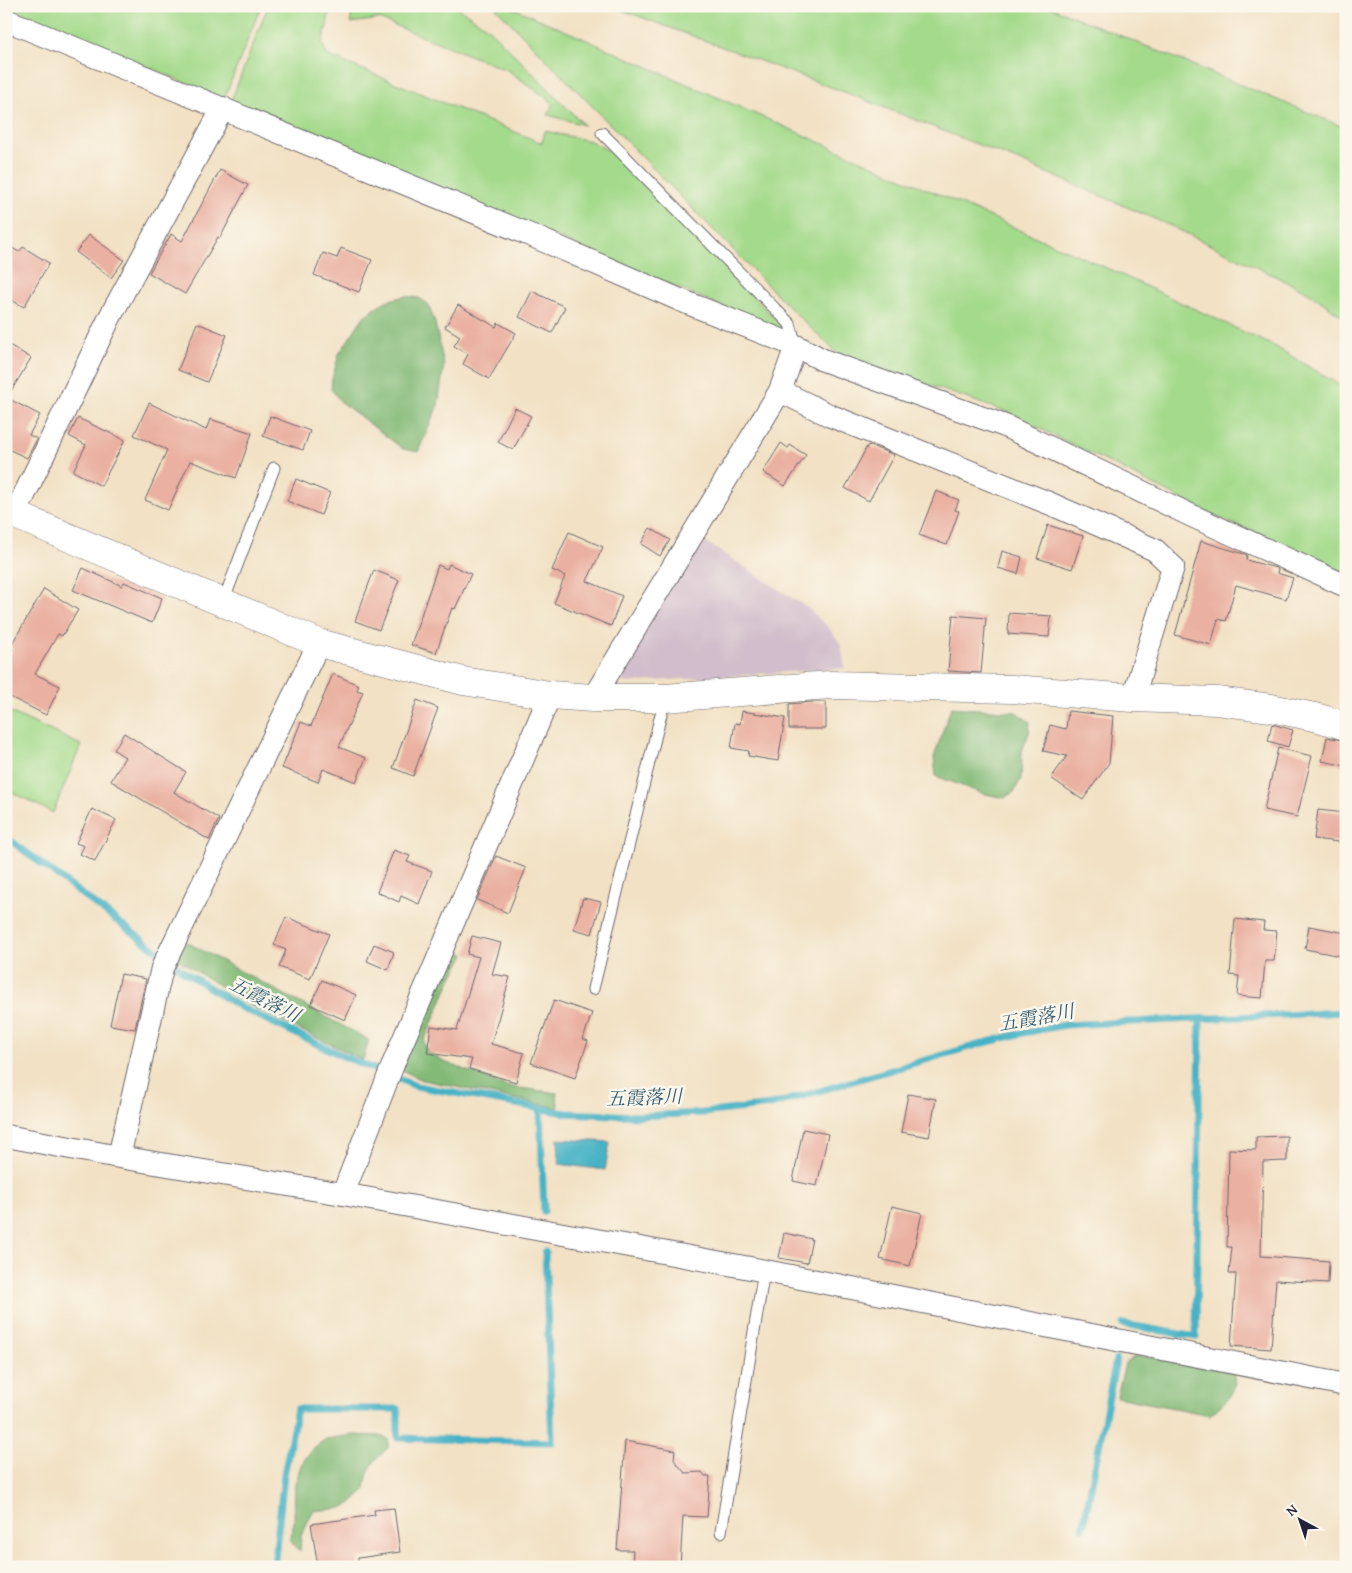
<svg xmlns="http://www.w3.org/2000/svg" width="1352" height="1573" viewBox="0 0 1352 1573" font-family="'Gentium Book Plus','Noto Serif JP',serif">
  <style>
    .industrial { fill: #d1bdcb }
    .green { fill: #a4da8b; stroke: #637e63 }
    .forest { fill: #83ba77; stroke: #526e59 }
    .water { fill: #47b2c5; stroke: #346a80 }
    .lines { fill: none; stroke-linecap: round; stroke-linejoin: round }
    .stream { stroke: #47b2c5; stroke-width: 7 }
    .building { fill: #eab0a1 }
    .service-casing { stroke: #6b656b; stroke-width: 13 }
    .minor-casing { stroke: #6b656b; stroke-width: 24 }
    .tertiary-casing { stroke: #6b656b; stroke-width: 29 }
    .service { stroke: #fff; stroke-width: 11 }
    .minor { stroke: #fff; stroke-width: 22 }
    .tertiary { stroke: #fff; stroke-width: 28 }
    .labels { text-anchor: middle; stroke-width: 5; stroke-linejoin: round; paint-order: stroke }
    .water-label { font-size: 19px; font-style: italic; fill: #315c72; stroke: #fbf7ec }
  </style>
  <rect width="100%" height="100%" fill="#fbf7ec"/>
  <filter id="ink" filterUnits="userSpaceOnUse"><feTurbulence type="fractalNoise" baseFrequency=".02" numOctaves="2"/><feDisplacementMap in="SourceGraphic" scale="10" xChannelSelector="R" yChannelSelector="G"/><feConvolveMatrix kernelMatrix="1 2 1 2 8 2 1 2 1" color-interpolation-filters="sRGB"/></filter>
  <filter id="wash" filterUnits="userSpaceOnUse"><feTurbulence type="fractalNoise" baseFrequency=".0096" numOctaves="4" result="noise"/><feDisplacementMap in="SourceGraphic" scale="20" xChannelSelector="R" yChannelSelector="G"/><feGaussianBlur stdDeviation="1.12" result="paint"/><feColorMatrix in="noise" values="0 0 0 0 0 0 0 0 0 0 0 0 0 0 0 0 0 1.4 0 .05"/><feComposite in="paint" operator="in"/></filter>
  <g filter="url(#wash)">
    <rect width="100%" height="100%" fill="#f2e1c4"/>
    <path class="industrial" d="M 701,539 L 808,608 L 830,629 L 841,645 L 845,668 L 625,683 L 616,675 Z"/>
    <path class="green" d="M 6,6 L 261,6 L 224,99 L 27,16 L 6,9 Z
      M 268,6 L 330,6 L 327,26 L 322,43 L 327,55 L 542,143 L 545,131 L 590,141 L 613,153 L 783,327 L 779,330 L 231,101 Z
      M 351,6 L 456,6 L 489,29 L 584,125 L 548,115 L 553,103 L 509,71 L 379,19 L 351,23 Z
      M 494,6 L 509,6 L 1109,269 L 1276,347 L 1346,389 L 1346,573 L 1220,518 L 1009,413 L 837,353 L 796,314 Z
      M 611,6 L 1048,6 L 1346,128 L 1346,319 L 1308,292 L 1171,226 L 1017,160 L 855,96 Z
      M 6,710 L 81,745 L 53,813 L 6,789 Z"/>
    <path class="forest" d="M 405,296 L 419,298 L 428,304 L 435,323 L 444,365 L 438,405 L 418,452 L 403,449 L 341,402 L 331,389 L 332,379 L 339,354 L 364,316 L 386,301 Z
      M 951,707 L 1016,712 L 1030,722 L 1029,733 L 1022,751 L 1021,779 L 1014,792 L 1004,798 L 981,793 L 936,776 L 934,757 Z
      M 183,940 L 369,1040 L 363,1060 L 253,1007 L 174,957 Z
      M 452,950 L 465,954 L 450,982 L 424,1041 L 427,1052 L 447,1063 L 506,1086 L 557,1093 L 558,1108 L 423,1080 L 401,1070 Z
      M 1136,1356 L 1195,1360 L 1231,1370 C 1243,1390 1224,1402 1210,1415 L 1117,1397 L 1125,1363 Z
      M 353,1435 L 380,1436 L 388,1439 L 388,1448 C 372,1462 367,1469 365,1490 L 350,1504 L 342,1508 L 313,1511 L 301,1536 L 300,1551 L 290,1542 L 294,1521 L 295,1483 L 301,1465 L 312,1449 L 326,1439 Z"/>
    <path class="water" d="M 558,1139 L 610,1142 L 605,1170 L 559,1164 Z"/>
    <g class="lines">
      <path class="stream" d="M 6,837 L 186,973 L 240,1007 L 345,1057 L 416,1086 L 565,1113 L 639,1116 L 702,1113 L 771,1105 L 984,1043 L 1023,1033 L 1065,1025 L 1346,1012
        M 540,1109 L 544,1211
        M 1123,1324 L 1196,1337 L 1200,1019
        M 1083,1528 L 1116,1360
        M 274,1567 L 284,1475 L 297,1409 L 398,1409 L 398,1438 L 552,1442 L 545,1252"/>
    </g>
    <g id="blocks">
      <path class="building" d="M 220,170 L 248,185 L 220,238 L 218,237 L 185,294 L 149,273 L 171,234 L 182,241 Z
        M 89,235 L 124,260 L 111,278 L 76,252 Z
        M 6,244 L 19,252 L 23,247 L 49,263 L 24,307 L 6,297 Z
        M 341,248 L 372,260 L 359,292 L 314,275 L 323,253 L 337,258 Z
        M 532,291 L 565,307 L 552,333 L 519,317 Z
        M 458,305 L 496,327 L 498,323 L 516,333 L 489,379 L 463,364 L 468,354 L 454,346 L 460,336 L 445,327 Z
        M 197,323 L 227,335 L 207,382 L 178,370 Z
        M 6,343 L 31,358 L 7,398 L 40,415 L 29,435 L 37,439 L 27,458 L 6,448 Z
        M 149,403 L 206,430 L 210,419 L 252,433 L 236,478 L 190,461 L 168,510 L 145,500 L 167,450 L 134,435 Z
        M 515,408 L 531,416 L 513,450 L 498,442 Z
        M 270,416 L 310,431 L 303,450 L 263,436 Z
        M 78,418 L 125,440 L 101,486 L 73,471 L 86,445 L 69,436 Z
        M 781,443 L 788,448 L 790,445 L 806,455 L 785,486 L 763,472 Z
        M 868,445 L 894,455 L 869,501 L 845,488 Z
        M 296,479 L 330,493 L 321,515 L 287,501 Z
        M 936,491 L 959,500 L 955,510 L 959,511 L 947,545 L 919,535 Z
        M 1048,525 L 1083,536 L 1072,569 L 1037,558 Z
        M 650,528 L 670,540 L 660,556 L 641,544 Z
        M 569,532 L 603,547 L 587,581 L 622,596 L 611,626 L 554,603 L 565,576 L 552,570 Z
        M 1201,541 L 1241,553 L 1247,555 L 1246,560 L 1276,568 L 1278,569 L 1277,573 L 1293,578 L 1286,599 L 1236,585 L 1226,621 L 1218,619 L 1211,645 L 1175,635 Z
        M 1002,551 L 1022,557 L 1018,574 L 998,568 Z
        M 449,564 L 471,574 L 455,609 L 452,608 L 436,653 L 411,645 L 438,565 L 447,569 Z
        M 83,568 L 122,586 L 124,582 L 162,598 L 152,623 L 73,590 Z
        M 374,570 L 399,580 L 379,630 L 355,621 Z
        M 44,589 L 78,610 L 62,636 L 58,634 L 35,674 L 60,686 L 46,715 L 6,695 L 6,662 L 13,649 L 10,647 Z
        M 1009,613 L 1051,616 L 1049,637 L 1008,634 Z
        M 953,615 L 986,618 L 981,673 L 948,671 Z
        M 333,674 L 359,685 L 357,690 L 363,692 L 339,747 L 366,758 L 356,782 L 323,769 L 318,782 L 282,768 L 301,722 L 311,726 Z
        M 417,700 L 438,708 L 413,776 L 393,768 Z
        M 811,702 L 826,702 L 826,729 L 789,729 L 789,704 Z
        M 742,711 L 785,718 L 778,761 L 748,756 L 749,751 L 731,748 L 735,723 L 740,724 Z
        M 1068,711 L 1113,716 L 1109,763 L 1083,800 L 1051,778 L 1067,756 L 1043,751 L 1050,725 L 1066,729 Z
        M 1272,724 L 1293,730 L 1288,747 L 1268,741 Z
        M 124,733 L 186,772 L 174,792 L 219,819 L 209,840 L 111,781 L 125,757 L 114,750 Z
        M 1327,737 L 1346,741 L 1346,766 L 1322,761 Z
        M 1278,748 L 1312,756 L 1297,817 L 1264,810 Z
        M 92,809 L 116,820 L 95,861 L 80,854 L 84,846 L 76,843 Z
        M 1318,810 L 1346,813 L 1346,843 L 1314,839 Z
        M 394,850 L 410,856 L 407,862 L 432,871 L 419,904 L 401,896 L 399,902 L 377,892 Z
        M 496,856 L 526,868 L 508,913 L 477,900 Z
        M 583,898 L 601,902 L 592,934 L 574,929 Z
        M 286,917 L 329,934 L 310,979 L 279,967 L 286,950 L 274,945 Z
        M 1235,919 L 1264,922 L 1263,930 L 1277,931 L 1274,961 L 1265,961 L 1262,998 L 1237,996 L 1239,976 L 1230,975 Z
        M 1309,926 L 1346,933 L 1346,957 L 1305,949 Z
        M 472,936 L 501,943 L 492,974 L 510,977 L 491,1044 L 524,1053 L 516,1082 L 469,1069 L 472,1059 L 427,1053 L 431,1026 L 457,1030 L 479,957 L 467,954 Z
        M 374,944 L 394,952 L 388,970 L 367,961 Z
        M 121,974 L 146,979 L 135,1029 L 110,1025 Z
        M 322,980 L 356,995 L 345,1020 L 311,1005 Z
        M 554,1000 L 592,1013 L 583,1039 L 588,1041 L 575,1078 L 531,1063 Z
        M 908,1094 L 936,1099 L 929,1137 L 901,1132 Z
        M 803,1129 L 828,1134 L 817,1186 L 793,1181 Z
        M 1287,1136 L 1287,1161 L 1263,1162 L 1261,1256 L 1329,1261 L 1328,1283 L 1276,1280 L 1271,1349 L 1231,1346 L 1236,1274 L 1229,1274 L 1232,1247 L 1227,1247 L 1229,1149 L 1256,1150 L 1256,1137 Z
        M 892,1206 L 922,1213 L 910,1266 L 880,1259 Z
        M 784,1233 L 812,1239 L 807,1263 L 779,1258 Z
        M 625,1441 L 675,1450 L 674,1460 L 685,1473 L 702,1472 L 705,1476 L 710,1476 L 707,1517 L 683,1516 L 680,1567 L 632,1567 L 633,1550 L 617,1550 Z
        M 394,1508 L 400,1552 L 358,1558 L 358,1567 L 318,1567 L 311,1524 L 375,1515 L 374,1510 Z"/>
    </g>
  </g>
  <g filter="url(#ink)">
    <use href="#blocks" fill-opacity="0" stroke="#6b656b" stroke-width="1"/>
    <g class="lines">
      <g class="service-casing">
        <path id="service" d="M 602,133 L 790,324 L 796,346
          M 223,602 L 274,468
          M 593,989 L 665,698
          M 721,1532 L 764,1271"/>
      </g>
      <g class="minor-casing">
        <path id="minor" d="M 6,20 L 535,237 L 680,300 L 796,346 L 823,360 L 1005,426 L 1190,515 L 1346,586
          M 780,391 L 831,416 L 1051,504 L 1155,550 L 1173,567 L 1133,698
          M 15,514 L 110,317 L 223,108
          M 593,698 L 780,391 L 796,346
          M 6,1136 L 119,1157 L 343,1194 L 750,1268 L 1346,1385
          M 119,1157 L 162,968 L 319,643
          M 343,1194 L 394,1062 L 550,695"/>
      </g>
      <g class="tertiary-casing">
        <path id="tertiary" d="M 6,511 L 319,643 L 463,681 L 550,695 L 593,698 L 665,698 L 830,685 L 1012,689 L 1133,698 L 1217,701 L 1271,708 L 1319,718 L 1346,726"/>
      </g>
      <use href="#service" class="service"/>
      <use href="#minor" class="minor"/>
      <use href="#tertiary" class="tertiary"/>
    </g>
  </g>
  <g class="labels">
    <g class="water-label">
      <text transform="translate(265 999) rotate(27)" y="7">五霞落川</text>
      <text transform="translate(1036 1017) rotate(-10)" y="7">五霞落川</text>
      <text transform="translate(644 1097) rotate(-2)" y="7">五霞落川</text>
    </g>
  </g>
  <rect width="1352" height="1573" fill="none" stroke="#fbf7ec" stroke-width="25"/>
  <g transform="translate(1300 1520) rotate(320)" stroke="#fbf7ec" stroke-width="4" paint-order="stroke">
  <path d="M0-4L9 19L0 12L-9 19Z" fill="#22223b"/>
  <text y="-8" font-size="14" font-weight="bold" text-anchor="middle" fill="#22223b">N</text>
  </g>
</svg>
